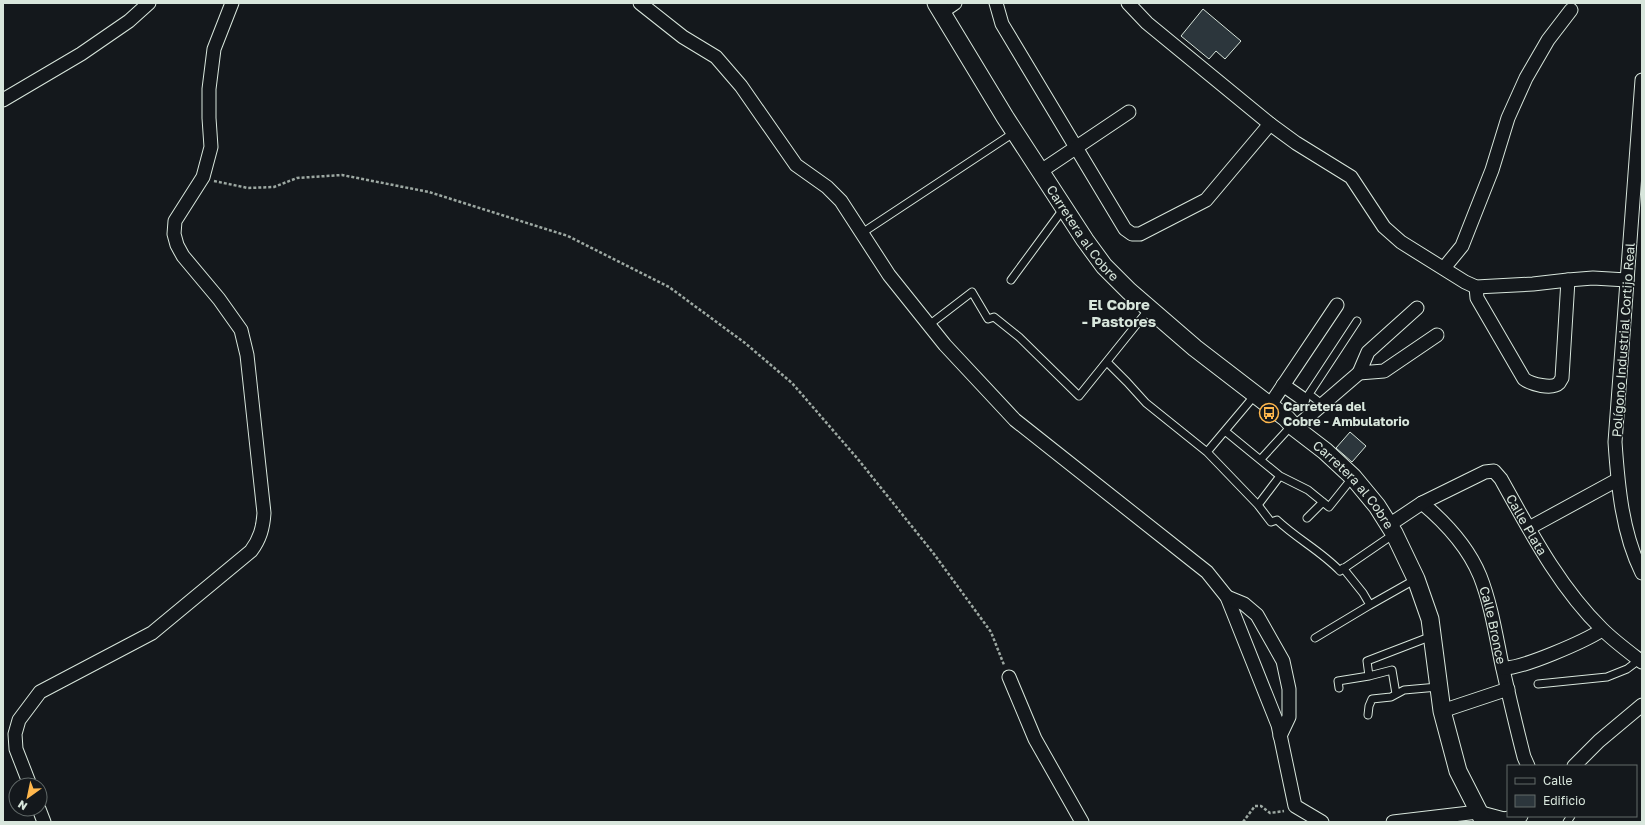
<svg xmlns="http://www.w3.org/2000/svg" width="1645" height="825" viewBox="0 0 1645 825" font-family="'Golos Text',sans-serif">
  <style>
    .building { fill: #2c363c; stroke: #d8e6dc }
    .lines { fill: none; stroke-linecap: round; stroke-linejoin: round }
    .service-casing { stroke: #d8e6dc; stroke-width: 9 }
    .minor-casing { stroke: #d8e6dc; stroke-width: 15 }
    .tertiary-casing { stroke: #d8e6dc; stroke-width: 19 }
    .path { stroke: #9da8a2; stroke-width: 2.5; stroke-dasharray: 3 2; stroke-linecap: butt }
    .service { stroke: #14181c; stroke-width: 7 }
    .minor { stroke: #14181c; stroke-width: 13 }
    .tertiary { stroke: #14181c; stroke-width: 17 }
    .labels { text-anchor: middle; stroke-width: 3; stroke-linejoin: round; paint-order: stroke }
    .street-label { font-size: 13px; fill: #d8e6dc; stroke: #14181c }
    .poi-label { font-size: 13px; font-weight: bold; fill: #d8e6dc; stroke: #14181c; text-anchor: start }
    .quarter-label { font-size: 15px; font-weight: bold; fill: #d8e6dc; stroke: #14181c }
  </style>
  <rect width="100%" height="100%" fill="#14181c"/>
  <path class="building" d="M 1203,9 L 1241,41 L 1225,59 L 1216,51 L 1209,59 L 1181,36 Z
    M 1350,432 L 1366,446 L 1352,462 L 1336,448 Z"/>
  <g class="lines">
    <g class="service-casing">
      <path id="service" d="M 862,233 L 1015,132
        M 1011,280 L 1064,208
        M 929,325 L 972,292 L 988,319 L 994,317 L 1019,337 L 1079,396 L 1149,309
        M 1107,362 L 1127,382 L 1146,403 L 1207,452 L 1258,505 L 1271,522 L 1277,520 C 1297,539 1321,551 1340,571 L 1394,534
        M 1323,405 L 1309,394 L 1357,321
        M 1225,431 L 1280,476 L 1308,490 L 1329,507 L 1353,477
        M 1207,452 L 1255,395
        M 1261,459 L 1293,424
        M 1258,505 L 1280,476
        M 1307,518 L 1323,502
        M 1343,568 L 1363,593 L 1370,605 L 1416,579
        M 1315,638 L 1370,605
        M 1369,676 L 1392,670 L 1396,694
        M 1538,684 L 1607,677 L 1627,669 L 1639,660
        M 1339,688 L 1338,681 L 1369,676 L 1367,661 L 1432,636
        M 1368,715 L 1369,706 L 1372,699 L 1391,697 L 1404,690 L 1438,687
        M 1567,822 L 1571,816"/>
    </g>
    <g class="minor-casing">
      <g id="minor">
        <path d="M 640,3 L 683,37 L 716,57 L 741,86 L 796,165 L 827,187 L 841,201 L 889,275 L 945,345 L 1015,420 L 1207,572 L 1227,597 L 1278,725 L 1295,806 L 1322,822"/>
        <path d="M 996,3 L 1002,24 L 1125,229 L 1132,234 L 1140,234 L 1206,200 L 1270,124"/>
        <path d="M 1128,3 L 1147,23 L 1270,124 L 1296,143 L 1351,177 L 1384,227 L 1401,242 L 1465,282 L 1476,287 L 1533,284 L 1568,280 L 1593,278 L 1627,280"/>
        <path d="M 942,12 L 955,3"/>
        <path d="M 1642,80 L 1615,442 C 1618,486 1622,533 1642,573"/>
        <path d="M 3,100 L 81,54 L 129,21 L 149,3"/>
        <path d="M 1041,171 L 1129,112"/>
        <path d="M 1444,268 L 1462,246 L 1492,170 L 1508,118 L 1526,78 L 1548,40 L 1571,10"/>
        <path d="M 1476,287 L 1477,298 L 1524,379 C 1531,384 1552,390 1559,383 C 1559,383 1562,378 1562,378 L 1568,280"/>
        <path d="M 1417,308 L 1368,352 L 1359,373 L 1384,371 L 1437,335"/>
        <path d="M 1283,385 L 1303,399"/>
        <path d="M 1270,405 L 1337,305"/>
        <path d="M 1295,428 L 1359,373"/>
        <path id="s1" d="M 1422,503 C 1446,523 1468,547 1480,576 C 1491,604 1496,636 1502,665 C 1509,696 1516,726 1524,757 L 1528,766"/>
        <path id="s2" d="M 1389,525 L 1422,503 L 1485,472 L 1494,471 L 1501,479 C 1530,531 1559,587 1602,629 C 1614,641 1629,652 1642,662"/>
        <path d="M 1529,528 L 1617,480"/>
        <path d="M 1227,597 L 1244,604 L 1257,615 L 1283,661 L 1289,689 L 1289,717 L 1280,736"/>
        <path d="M 1503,668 C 1522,669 1585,641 1602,630"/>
        <path d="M 1009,677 L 1035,739 L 1082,822"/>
        <path d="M 1442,711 L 1508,689"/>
        <path d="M 1574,766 L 1599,741 L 1642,705"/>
        <path d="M 30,785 L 16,749 L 15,734 L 19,720 L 40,692 L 152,633 L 251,551 C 260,539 263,528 264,513 L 247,355 L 241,330 L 219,299 L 183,256 L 177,245 L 174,234 L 175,221 L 203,177 L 211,147 L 209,118 L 209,89 L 214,49 L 232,3"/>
        <path d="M 39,809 L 44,822"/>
        <path d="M 1393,822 L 1478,812 L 1504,819 L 1521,816"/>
      </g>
    </g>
    <g class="tertiary-casing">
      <g id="tertiary">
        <path id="s3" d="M 936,3 L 1005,117 L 1085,240 L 1104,266 L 1129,291 L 1195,348 L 1286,418 L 1295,428 L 1325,451 L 1353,477 L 1377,506 L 1394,533 L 1416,579 L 1430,619 L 1442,711 L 1458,771 L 1484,822"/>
      </g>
    </g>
    <path class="path" d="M 214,181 L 248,188 L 274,187 L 297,178 L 342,175 L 429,192 L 568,236 L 669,287 L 745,343 L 792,383 L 857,458 L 934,554 L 991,632 L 1004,665
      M 1243,822 L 1255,806 L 1261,806 L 1270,813 L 1284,811"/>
    <use href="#service" class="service"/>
    <use href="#minor" class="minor"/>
    <use href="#tertiary" class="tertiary"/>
  </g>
  <defs>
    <g id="bus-ring" transform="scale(1)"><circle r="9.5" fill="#14181c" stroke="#ffb74d" stroke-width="1.5"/><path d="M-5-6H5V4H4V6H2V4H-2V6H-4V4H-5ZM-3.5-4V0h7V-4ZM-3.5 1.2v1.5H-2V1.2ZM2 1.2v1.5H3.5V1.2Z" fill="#ffb74d"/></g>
  </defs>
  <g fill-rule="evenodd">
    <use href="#bus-ring" x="1269" y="413"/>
  </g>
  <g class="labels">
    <g class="street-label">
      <text dy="5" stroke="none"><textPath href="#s3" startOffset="273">Carretera al Cobre</textPath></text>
      <text transform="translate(1623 340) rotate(-86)" y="5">Polígono Industrial Cortijo Real</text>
      <text dy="5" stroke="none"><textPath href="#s3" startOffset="645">Carretera al Cobre</textPath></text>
      <text dy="5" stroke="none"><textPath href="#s2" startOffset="182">Calle Plata</textPath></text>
      <text dy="5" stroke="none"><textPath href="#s1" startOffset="145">Calle Bronce</textPath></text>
    </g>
    <g class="poi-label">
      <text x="1283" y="411">Carretera del<tspan x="1283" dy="15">Cobre - Ambulatorio</tspan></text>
    </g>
    <g class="quarter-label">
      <text x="1119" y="310">El Cobre<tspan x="1119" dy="17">- Pastores</tspan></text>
    </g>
  </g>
  <rect width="1645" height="825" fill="none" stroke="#d8e6dc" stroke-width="8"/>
  <rect x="1507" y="765" width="130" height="52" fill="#14181c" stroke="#626a69"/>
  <rect x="1515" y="778" width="20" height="6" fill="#14181c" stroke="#626a69"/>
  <text x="1543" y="785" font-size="12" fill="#d8e6dc">Calle</text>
  <rect x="1515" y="795" width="20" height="12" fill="#2c363c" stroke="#626a69"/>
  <text x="1543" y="805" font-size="12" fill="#d8e6dc">Edificio</text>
  <g transform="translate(28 797) rotate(213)"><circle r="19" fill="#14181c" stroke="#626a69"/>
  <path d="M0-3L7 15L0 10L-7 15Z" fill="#ffb74d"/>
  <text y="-6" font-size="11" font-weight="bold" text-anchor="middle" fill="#d8e6dc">N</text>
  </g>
</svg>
